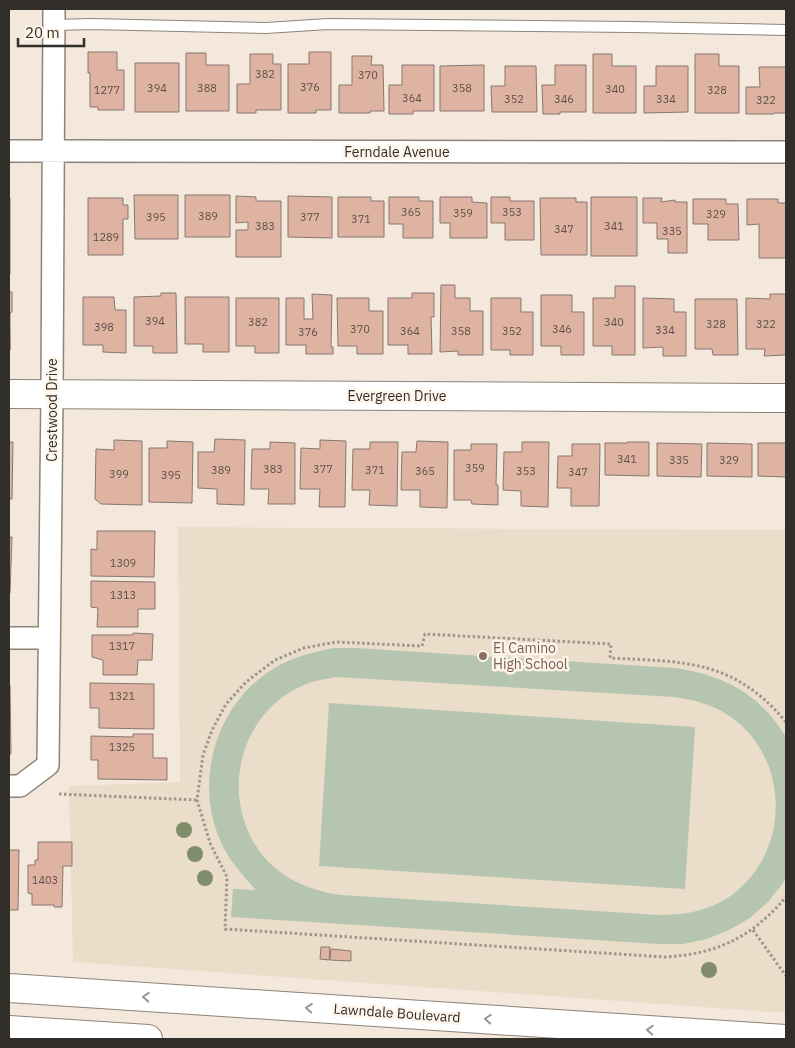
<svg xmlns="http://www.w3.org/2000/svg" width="795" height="1048" viewBox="0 0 795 1048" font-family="'IBM Plex Sans',sans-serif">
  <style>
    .education { fill: #eadeca }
    .green { fill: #b5c5b0; fill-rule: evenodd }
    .building { fill: #dfb3a2; stroke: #867771 }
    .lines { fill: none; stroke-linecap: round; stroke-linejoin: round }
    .lane-casing { stroke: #8d8378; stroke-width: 12 }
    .street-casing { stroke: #8d8378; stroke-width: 24 }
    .secondary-casing { stroke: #8d8378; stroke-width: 30 }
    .path { stroke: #9e968d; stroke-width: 3; stroke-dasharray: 2.5 2.5; stroke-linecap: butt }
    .lane { stroke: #fff; stroke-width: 10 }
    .street { stroke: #fff; stroke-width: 21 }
    .secondary { stroke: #fff; stroke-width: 28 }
    .tree { fill: #7f8d6b }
    .oneway { stroke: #989694 }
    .education-dot { fill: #8d6e63; stroke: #fef5eb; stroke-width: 2 }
    .labels { text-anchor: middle; stroke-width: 5; stroke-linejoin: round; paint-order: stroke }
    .number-label { font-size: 11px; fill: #5d4f47 }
    .street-label { font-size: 14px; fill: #322e29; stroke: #fef5eb }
    .education-label { font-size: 14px; fill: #785e54; stroke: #fef5eb; text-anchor: start }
  </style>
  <rect width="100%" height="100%" fill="#f3e8db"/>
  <path class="education" d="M 178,527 L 786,530 L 786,1013 L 73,962 L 69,786 L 180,782 Z"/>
  <path class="green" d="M 334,648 L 356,648 L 675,668 C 724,675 760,694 786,737 L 786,877 L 783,883 L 768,902 L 750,918 L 729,930 L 707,939 L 683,944 L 659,944 L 231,917 L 233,889 L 256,890 C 242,875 228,859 220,840 C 194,780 216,704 273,669 C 292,657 313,652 334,648 ZM 337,677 L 674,697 C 693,700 712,704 728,715 C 790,756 792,850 732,895 C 711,910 686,915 660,915 L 341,895 C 312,891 284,880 264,857 C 218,802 237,713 304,685 C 315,680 326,679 337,677 Z
    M 329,703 L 695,727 L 685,889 L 319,866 Z"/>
  <path class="building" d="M 88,52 L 117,52 L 117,70 L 124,70 L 124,110 L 98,110 L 98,107 L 90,107 L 90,73 L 88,73 Z
    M 309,52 L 331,52 L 331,110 L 316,110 L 316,113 L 288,113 L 288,64 L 309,64 Z
    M 186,53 L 206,53 L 206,65 L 229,65 L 229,111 L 186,111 Z
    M 250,54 L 273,54 L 273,64 L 281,64 L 281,110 L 256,110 L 256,113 L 237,113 L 237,84 L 250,84 Z
    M 593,54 L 612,54 L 612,66 L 636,66 L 636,113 L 593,113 Z
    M 695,54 L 719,54 L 719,66 L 739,66 L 739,113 L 695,113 Z
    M 352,56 L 372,56 L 371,65 L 383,65 L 384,111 L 370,111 L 370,113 L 339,113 L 339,85 L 352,85 Z
    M 135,63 L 179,63 L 179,112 L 135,112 Z
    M 402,65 L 434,65 L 434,111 L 413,111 L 413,114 L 389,114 L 389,85 L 402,85 Z
    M 484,65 L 484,111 L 440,111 L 440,66 Z
    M 555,65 L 586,65 L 586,112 L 560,112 L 560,114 L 543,114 L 542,85 L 555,85 Z
    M 505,66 L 536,66 L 537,112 L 492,112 L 491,86 L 505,86 Z
    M 656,66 L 688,66 L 688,112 L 644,113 L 644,86 L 656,86 Z
    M 759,67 L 786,67 L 786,113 L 774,113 L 774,114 L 746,114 L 746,87 L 760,87 Z
    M 134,195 L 178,195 L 178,239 L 135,239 Z
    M 185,195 L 230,195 L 230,237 L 185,237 Z
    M 236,196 L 256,197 L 256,201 L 281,201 L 281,257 L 236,257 L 236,230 L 248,230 L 248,222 L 236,223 Z
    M 288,196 L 332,197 L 332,238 L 288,237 Z
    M 338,197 L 371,197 L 371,201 L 384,201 L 384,237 L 338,237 Z
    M 389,197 L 419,197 L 419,201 L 433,201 L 433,238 L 403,238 L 403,224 L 389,224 Z
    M 440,197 L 472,197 L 472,202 L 487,203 L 487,238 L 450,238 L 450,223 L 440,223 Z
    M 491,197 L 510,197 L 510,201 L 534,201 L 534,240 L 505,240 L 505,223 L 491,223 Z
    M 591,197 L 637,197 L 637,256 L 591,256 Z
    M 9,198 L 10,198 L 10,274 L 9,274 Z
    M 88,198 L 123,198 L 123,205 L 128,205 L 128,219 L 123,219 L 123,255 L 88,255 Z
    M 540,198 L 576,198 L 576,202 L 587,202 L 587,255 L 541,255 Z
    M 643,198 L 662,198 L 661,202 L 675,200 L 675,202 L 687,202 L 687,253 L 668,253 L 668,239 L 657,239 L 657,223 L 643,223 Z
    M 693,199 L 726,199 L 726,204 L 738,204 L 739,240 L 708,240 L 708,224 L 693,224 Z
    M 747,199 L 778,199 L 778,203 L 786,203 L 786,258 L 759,258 L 759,224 L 747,225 Z
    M 441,285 L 455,285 L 455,298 L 470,298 L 470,311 L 483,311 L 483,355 L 458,355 L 458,351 L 440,352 Z
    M 615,286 L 635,286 L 635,355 L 612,355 L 612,346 L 593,346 L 593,298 L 615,298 Z
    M 9,292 L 12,292 L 12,312 L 10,313 L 10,350 Z
    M 161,293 L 176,293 L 177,353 L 153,353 L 153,346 L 134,346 L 134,297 L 161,296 Z
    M 412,293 L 434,293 L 434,317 L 431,317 L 432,354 L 408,354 L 408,345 L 388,345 L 388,298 L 412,298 Z
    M 312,294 L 332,295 L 331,347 L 333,347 L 333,354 L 306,354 L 306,345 L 286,345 L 286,298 L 304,298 L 304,319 L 313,319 Z
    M 770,294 L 786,294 L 786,355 L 764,356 L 765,349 L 746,349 L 746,298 L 770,299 Z
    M 541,295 L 572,295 L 572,312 L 584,312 L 584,355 L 561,355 L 561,346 L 541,346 Z
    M 83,297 L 114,297 L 115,310 L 126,310 L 126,353 L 103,352 L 103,345 L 83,345 Z
    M 185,297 L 229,297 L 229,352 L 203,352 L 203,344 L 185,344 Z
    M 236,298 L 279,298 L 279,353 L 255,353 L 255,346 L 236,346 Z
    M 337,298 L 369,298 L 369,311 L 383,311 L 383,354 L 357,354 L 357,346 L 338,346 Z
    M 491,298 L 521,298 L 521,312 L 533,312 L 533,355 L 510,355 L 510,350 L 491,350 Z
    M 643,298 L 674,299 L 674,312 L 686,312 L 686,356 L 663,356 L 663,347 L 643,348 Z
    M 695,299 L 737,299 L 738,355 L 713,355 L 712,349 L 695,349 Z
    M 215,439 L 245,440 L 244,505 L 217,504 L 217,489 L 198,488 L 198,452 L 214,452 Z
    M 114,440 L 142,441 L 142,505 L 101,504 L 95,499 L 96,449 L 114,450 Z
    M 320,440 L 346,441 L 345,507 L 319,507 L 320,489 L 300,489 L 301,448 L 320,449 Z
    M 167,441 L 193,442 L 192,503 L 149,502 L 149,448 L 167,448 Z
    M 417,441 L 448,442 L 447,508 L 420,507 L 420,490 L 401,490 L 402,452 L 416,452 Z
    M 9,442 L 13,442 L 12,499 L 9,499 Z
    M 270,442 L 295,443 L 295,504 L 268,504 L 269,489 L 251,489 L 252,449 L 270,449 Z
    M 370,442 L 398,442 L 397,506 L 369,505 L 370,490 L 352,490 L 353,449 L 370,449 Z
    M 522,442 L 549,442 L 548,507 L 521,506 L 521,491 L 503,490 L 504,452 L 522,452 Z
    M 627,442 L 649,442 L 649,476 L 605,475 L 605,443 L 627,443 Z
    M 657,443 L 702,444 L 701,477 L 657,476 Z
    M 707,443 L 752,444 L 752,477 L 707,476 Z
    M 758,443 L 786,443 L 786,477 L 758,476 Z
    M 471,444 L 497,444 L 496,485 L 498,485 L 498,505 L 472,504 L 471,500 L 454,500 L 454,450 L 471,450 Z
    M 572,444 L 600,444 L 599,506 L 571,506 L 571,488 L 557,488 L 558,456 L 572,456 Z
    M 97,531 L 155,531 L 154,577 L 91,576 L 91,549 L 97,550 Z
    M 9,537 L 12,537 L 10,593 L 9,593 Z
    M 91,581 L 155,582 L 155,609 L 138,609 L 138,627 L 97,627 L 98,608 L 91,607 Z
    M 133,633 L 153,634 L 152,660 L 138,660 L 137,675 L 103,675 L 103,660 L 92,657 L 92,635 L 133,635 Z
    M 90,683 L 154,684 L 154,729 L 99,728 L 99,708 L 90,708 Z
    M 9,685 L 10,685 L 11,754 L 9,754 Z
    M 133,734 L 153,734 L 153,758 L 167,758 L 167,780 L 98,779 L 98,760 L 91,760 L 91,736 L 133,737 Z
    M 38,842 L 72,842 L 72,866 L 63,866 L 62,907 L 54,907 L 54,905 L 32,905 L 32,894 L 28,893 L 28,865 L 35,865 L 35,860 L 38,860 Z
    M 9,850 L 19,850 L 18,910 L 9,910 Z
    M 321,947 L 330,947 L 329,960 L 320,959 Z
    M 331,949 L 351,951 L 351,961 L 330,960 Z"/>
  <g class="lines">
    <g class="lane-casing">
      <path id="lane" d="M 54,25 L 91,24 L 266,28 L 328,24 L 632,27 L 786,30"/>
    </g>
    <g class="street-casing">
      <path id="street" d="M 9,151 L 786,152
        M 9,638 L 49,638
        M 9,786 L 20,786 L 48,765 L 52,394 L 54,9"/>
    </g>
    <g class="secondary-casing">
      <path id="secondary" d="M 9,394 L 786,398
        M 9,988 L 786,1039
        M 9,1030 L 148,1039"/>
    </g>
    <path class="path" d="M 786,722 C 733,659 685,662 610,658 L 611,644 L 425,634 L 422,646 L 336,642 L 304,648 L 275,660 L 246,682 L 226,704 L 212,730 L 203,755 L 197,800 L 210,843 L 227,877 L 225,929 L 665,957 C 718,954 752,937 786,897
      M 59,794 L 197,800
      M 753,930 L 786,976"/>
    <use href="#lane" class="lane"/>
    <use href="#street" class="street"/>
    <use href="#secondary" class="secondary"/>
  </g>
  <g class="tree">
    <circle cx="184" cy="830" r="8"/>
    <circle cx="195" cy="854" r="8"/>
    <circle cx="205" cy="878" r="8"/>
    <circle cx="709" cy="970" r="8"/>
  </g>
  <defs><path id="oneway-chevron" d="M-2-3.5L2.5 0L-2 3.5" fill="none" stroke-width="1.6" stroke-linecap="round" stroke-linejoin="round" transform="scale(1.25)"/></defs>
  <g class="oneway">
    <use href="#oneway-chevron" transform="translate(146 997) rotate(-176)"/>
    <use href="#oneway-chevron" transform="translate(309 1008) rotate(-176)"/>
    <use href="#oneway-chevron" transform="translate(488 1019) rotate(-176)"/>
    <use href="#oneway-chevron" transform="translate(650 1030) rotate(-176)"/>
  </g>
  <circle class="education-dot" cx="483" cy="656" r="5"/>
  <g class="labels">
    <g class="number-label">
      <text x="265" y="78">382</text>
      <text x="368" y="79">370</text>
      <text x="310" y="91">376</text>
      <text x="157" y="92">394</text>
      <text x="207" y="92">388</text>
      <text x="462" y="92">358</text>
      <text x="615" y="93">340</text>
      <text x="107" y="94">1277</text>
      <text x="717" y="94">328</text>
      <text x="412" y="102">364</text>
      <text x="514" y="103">352</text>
      <text x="564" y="103">346</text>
      <text x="666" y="103">334</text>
      <text x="766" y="104">322</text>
      <text x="411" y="216">365</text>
      <text x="512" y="216">353</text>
      <text x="463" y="217">359</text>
      <text x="716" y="218">329</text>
      <text x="208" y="220">389</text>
      <text x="156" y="221">395</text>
      <text x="310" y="221">377</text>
      <text x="361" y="223">371</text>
      <text x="265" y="230">383</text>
      <text x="614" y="230">341</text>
      <text x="564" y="233">347</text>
      <text x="672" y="235">335</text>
      <text x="106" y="241">1289</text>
      <text x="155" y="325">394</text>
      <text x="258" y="326">382</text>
      <text x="614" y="326">340</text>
      <text x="716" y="328">328</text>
      <text x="766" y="328">322</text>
      <text x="104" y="331">398</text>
      <text x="360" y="333">370</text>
      <text x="562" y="333">346</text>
      <text x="665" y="334">334</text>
      <text x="410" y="335">364</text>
      <text x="461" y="335">358</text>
      <text x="512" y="335">352</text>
      <text x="308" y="336">376</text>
      <text x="627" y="463">341</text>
      <text x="679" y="464">335</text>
      <text x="729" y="464">329</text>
      <text x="475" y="472">359</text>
      <text x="273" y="473">383</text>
      <text x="323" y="473">377</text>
      <text x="221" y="474">389</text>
      <text x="375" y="474">371</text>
      <text x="425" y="475">365</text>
      <text x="526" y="475">353</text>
      <text x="578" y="476">347</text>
      <text x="119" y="478">399</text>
      <text x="171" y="479">395</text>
      <text x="123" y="567">1309</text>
      <text x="123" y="599">1313</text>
      <text x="122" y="650">1317</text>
      <text x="122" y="700">1321</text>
      <text x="122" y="751">1325</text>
      <text x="45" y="884">1403</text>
    </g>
    <g class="street-label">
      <text x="397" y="157">Ferndale Avenue</text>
      <text x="397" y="401">Evergreen Drive</text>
      <text transform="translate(52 410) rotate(-90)" y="5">Crestwood Drive</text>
      <text transform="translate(397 1013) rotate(4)" y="5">Lawndale Boulevard</text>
    </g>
    <g class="education-label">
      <text x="493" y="653">El Camino<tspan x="493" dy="16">High School</tspan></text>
    </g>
  </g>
  <rect width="795" height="1048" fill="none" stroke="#322e29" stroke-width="20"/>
  <path d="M18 38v8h66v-8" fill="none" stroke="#322e29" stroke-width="2.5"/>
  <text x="25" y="38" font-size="15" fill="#322e29" stroke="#fef5eb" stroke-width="4" paint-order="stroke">20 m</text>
</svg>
